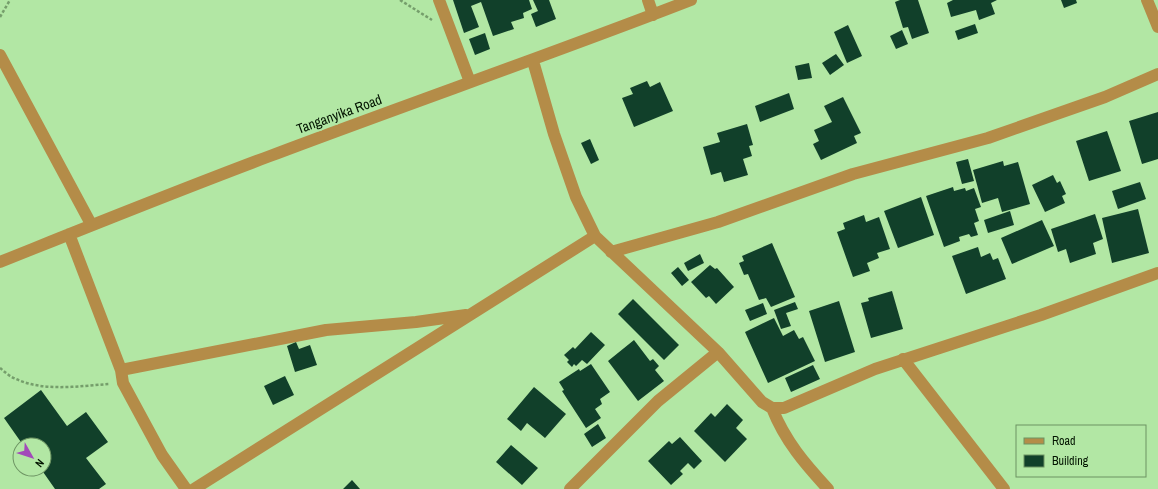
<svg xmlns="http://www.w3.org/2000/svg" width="1158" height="489" viewBox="0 0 1158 489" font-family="'Archivo Narrow',sans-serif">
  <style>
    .building { fill: #11402a }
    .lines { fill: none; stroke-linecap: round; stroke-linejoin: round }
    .path { stroke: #759e6b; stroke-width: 2.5; stroke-dasharray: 3 2; stroke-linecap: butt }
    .street { stroke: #b48c48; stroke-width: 12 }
    .labels { text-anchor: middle; stroke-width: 4; stroke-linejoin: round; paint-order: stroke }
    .street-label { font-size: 14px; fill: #031400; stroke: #b2e7a4 }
  </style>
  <rect width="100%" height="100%" fill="#b2e7a4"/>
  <path class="building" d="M 453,0 L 529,0 L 532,9 L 523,13 L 524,18 L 511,22 L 514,29 L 493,36 L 481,2 L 471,6 L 479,27 L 464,33 Z
    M 533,0 L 549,0 L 556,19 L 536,27 L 531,14 L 538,11 Z
    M 900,0 L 918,0 L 929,33 L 912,39 L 908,27 L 903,28 L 895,2 Z
    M 953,0 L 997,0 L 991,3 L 995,14 L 979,20 L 976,10 L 951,17 L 947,3 Z
    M 1061,0 L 1076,0 L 1077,3 L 1064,8 Z
    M 975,24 L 978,33 L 958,40 L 955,31 Z
    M 848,25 L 862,56 L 847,63 L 834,32 Z
    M 902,30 L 908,44 L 896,49 L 890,36 Z
    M 485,33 L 490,49 L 475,55 L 469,39 Z
    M 836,54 L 844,65 L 830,75 L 822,63 Z
    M 809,63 L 812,78 L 798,80 L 795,66 Z
    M 647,81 L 650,87 L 660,82 L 673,111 L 634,127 L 622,98 L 633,94 L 630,88 Z
    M 789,93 L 794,109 L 760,122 L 755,106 Z
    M 843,97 L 861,133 L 854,136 L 857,143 L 821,160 L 813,144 L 819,141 L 814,130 L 832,122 L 824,106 Z
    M 1158,112 L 1158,159 L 1142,164 L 1129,121 Z
    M 747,124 L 753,145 L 749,146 L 752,156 L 743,159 L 748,175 L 724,182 L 721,172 L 711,175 L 703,147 L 720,142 L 717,133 Z
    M 1107,131 L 1121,171 L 1089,181 L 1076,141 Z
    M 590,139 L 599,160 L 591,164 L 581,143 Z
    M 968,159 L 974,181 L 962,184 L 956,162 Z
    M 1003,161 L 1004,166 L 1018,162 L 1030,204 L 1002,212 L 998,198 L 982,203 L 973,170 Z
    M 1053,175 L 1057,183 L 1060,181 L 1066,194 L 1062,196 L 1065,203 L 1045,212 L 1032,185 Z
    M 1140,182 L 1146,199 L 1118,209 L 1112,191 Z
    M 953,187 L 954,191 L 965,188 L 966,191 L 974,188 L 981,207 L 975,209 L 979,221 L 974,223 L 978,235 L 971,237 L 969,234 L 959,237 L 960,241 L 944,247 L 926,196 Z
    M 921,197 L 934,235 L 898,248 L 884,211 Z
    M 1138,209 L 1149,253 L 1112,263 L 1102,218 Z
    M 1010,211 L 1014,225 L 988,233 L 984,220 Z
    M 1095,214 L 1103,239 L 1093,243 L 1096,254 L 1070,263 L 1066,249 L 1058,252 L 1051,229 Z
    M 864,215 L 866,222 L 879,217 L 890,249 L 877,253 L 879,258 L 867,263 L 870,271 L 853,277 L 837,232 L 845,229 L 843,223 Z
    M 1042,220 L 1054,246 L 1012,264 L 1001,238 Z
    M 772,243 L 795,297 L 771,307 L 766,298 L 759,300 L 748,274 L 744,275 L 739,263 L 744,261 L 742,256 Z
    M 978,247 L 981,257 L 990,253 L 993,260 L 998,258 L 1006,279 L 966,294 L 952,256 Z
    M 700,254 L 704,263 L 688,271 L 684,263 Z
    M 710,265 L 715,269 L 717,268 L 734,287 L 716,304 L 709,296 L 706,298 L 691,282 Z
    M 678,267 L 689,280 L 682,286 L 671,273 Z
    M 892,291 L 903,329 L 871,338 L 861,303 L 869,301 L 868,298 Z
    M 633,299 L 679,345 L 664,360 L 618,314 Z
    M 839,301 L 855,352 L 825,362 L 809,311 Z
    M 795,302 L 798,309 L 786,313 L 791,326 L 781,329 L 774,310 Z
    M 763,303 L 767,314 L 750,321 L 745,310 Z
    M 774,318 L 783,336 L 794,330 L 799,339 L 803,337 L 815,361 L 768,383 L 745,332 Z
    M 591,332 L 605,345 L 587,364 L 582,360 L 576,366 L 574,364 L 572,367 L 567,362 L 569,360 L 564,355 L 573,347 L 575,349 Z
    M 634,340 L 650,361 L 653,359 L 659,366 L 655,370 L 664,381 L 638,401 L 608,361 Z
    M 296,342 L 299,349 L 310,345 L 317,365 L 295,372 L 287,346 Z
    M 591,364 L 610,392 L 600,399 L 602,404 L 595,409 L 601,418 L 586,428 L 562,391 L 564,390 L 559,382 L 579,369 L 580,371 Z
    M 813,365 L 820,379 L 791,392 L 785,378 Z
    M 285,376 L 294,395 L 273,405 L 264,386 Z
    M 534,387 L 566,414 L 545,438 L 527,423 L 521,431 L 507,419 Z
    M 41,390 L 67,426 L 86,412 L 108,442 L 86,458 L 106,484 L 99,489 L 55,489 L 41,469 L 44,469 L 44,445 L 23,445 L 4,418 Z
    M 727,404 L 743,420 L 736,428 L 747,439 L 725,462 L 694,431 L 711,413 L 715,417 Z
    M 598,424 L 606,438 L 592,447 L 584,434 Z
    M 680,437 L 702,461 L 694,469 L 688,463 L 680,471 L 683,474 L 671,485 L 648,461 L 669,441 L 672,444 Z
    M 511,445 L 538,468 L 522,485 L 496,462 Z
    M 352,480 L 360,489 L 343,489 Z"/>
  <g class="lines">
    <path class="path" d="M 400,0 L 432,20
      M 0,17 L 10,0
      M 0,368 C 5,372 10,377 16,379 C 44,392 79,386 109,384"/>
    <path class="street" d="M 439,0 L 470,82
      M 648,0 L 653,15
      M 1147,0 L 1158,27
      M 0,55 L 91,224
      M 533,61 L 554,134 L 576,197 L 595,236 L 718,352 L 762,402 L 772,408 L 784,408 L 875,369 L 1041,315 L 1158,273
      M 69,234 L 121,370 L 123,383 L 162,455 L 186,489
      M 611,252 L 718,222 L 853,174 L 988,138 L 1105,97 L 1158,74
      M 0,262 C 90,226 179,190 270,156 C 410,103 552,54 691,0
      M 903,359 L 1004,489
      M 121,370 L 326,330 L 416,322 L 466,315
      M 772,408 C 785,441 805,464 828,489
      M 194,489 L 595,236
      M 570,489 L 658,401 L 718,352"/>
  </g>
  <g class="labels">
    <g class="street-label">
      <text transform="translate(339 114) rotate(-20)" y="5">Tanganyika Road</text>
    </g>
  </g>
  <rect x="1016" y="425" width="130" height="52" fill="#b2e7a4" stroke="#6c9362"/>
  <rect x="1024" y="438" width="20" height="6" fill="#b48c48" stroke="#6c9362"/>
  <text x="1052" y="445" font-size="12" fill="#031400">Road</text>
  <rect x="1024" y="455" width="20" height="12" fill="#11402a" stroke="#6c9362"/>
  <text x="1052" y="465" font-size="12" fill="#031400">Building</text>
  <g transform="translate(32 457) rotate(129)"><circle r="19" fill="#b2e7a4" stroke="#6c9362"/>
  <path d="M0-3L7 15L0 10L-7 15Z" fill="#a24bb9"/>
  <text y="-6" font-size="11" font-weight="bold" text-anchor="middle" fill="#031400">N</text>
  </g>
</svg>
